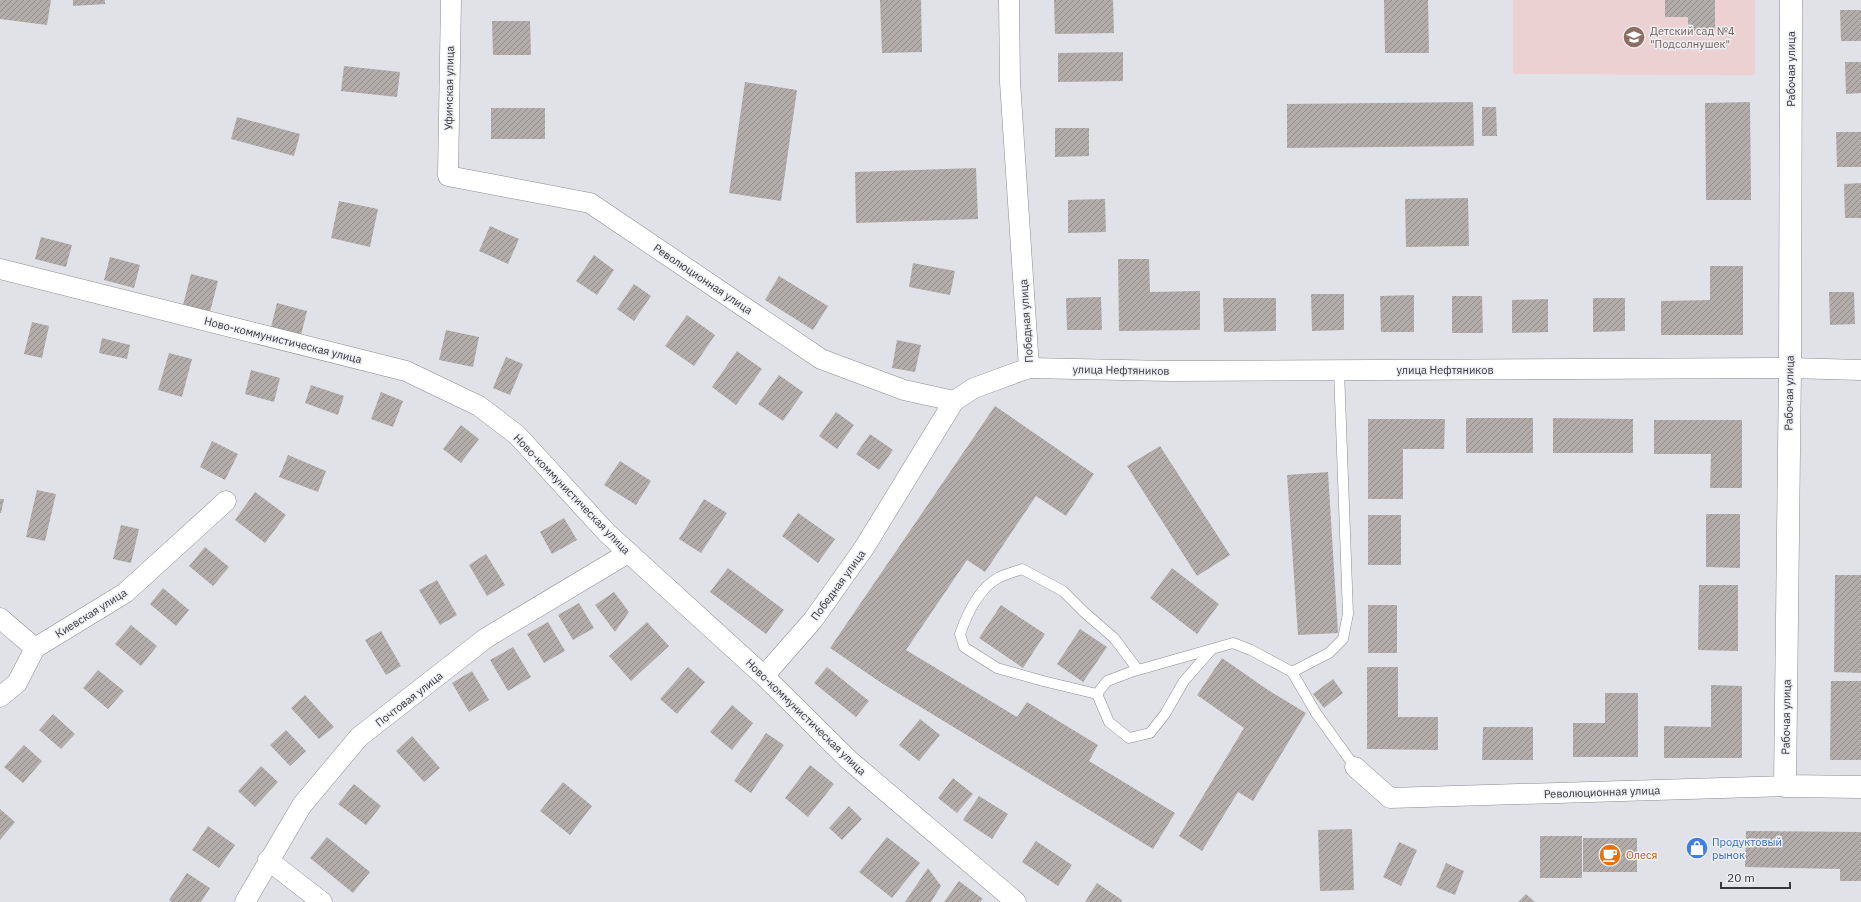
<svg xmlns="http://www.w3.org/2000/svg" width="1861" height="902" viewBox="0 0 1861 902" font-family="'IBM Plex Sans',sans-serif">
  <style>
    .education { fill: #ebd1d1 }
    .building { fill: url(#building-hatch) }
    .lines { fill: none; stroke-linecap: round; stroke-linejoin: round }
    .service-casing { stroke: #8b8d92; stroke-width: 11 }
    .minor-casing { stroke: #8b8d92; stroke-width: 21 }
    .primary-casing { stroke: #8b8d92; stroke-width: 23 }
    .service { stroke: #fff; stroke-width: 10 }
    .minor { stroke: #fff; stroke-width: 20 }
    .primary { stroke: #fff; stroke-width: 22 }
    .labels { text-anchor: middle; stroke-width: 3; stroke-linejoin: round; paint-order: stroke }
    .education-label { font-size: 11px; fill: #785e54; stroke: #edeff4; text-anchor: start }
    .street-label { font-size: 11px; fill: #37383a; stroke: #edeff4 }
    .shop-label { font-size: 11px; fill: #366cbe; stroke: #edeff4; text-anchor: start }
    .food-label { font-size: 11px; fill: #c56008; stroke: #edeff4; text-anchor: start }
  </style>
  <defs>
    <pattern id="building-hatch" width="6" height="6" patternUnits="userSpaceOnUse"><rect width="6" height="6" fill="#b2adaa"/><path d="M-1 1l2-2M0 6l6-6M5 7l2-2" fill="none" stroke="#928e8b"/></pattern>
  </defs>
  <rect width="100%" height="100%" fill="#e0e2e7"/>
  <path class="education" d="M 1513,0 L 1755,0 L 1755,75 L 1513,74 Z"/>
  <path class="building" d="M 0,0 L 51,0 L 47,25 L 0,19 Z
    M 73,0 L 105,0 L 105,4 L 73,6 Z
    M 880,0 L 921,0 L 922,52 L 882,53 Z
    M 1054,0 L 1113,0 L 1114,33 L 1055,34 Z
    M 1384,0 L 1428,0 L 1429,53 L 1385,53 Z
    M 1665,0 L 1715,0 L 1715,30 L 1688,31 L 1688,17 L 1665,17 Z
    M 1840,10 L 1861,10 L 1861,41 L 1841,41 Z
    M 492,21 L 530,21 L 531,55 L 493,55 Z
    M 1123,52 L 1123,81 L 1058,82 L 1058,53 Z
    M 1845,62 L 1861,62 L 1861,93 L 1846,94 Z
    M 344,66 L 400,72 L 397,97 L 341,91 Z
    M 745,82 L 797,90 L 781,201 L 729,193 Z
    M 1473,102 L 1474,146 L 1287,148 L 1287,104 Z
    M 1750,102 L 1751,200 L 1706,200 L 1705,103 Z
    M 1482,107 L 1496,107 L 1497,136 L 1482,136 Z
    M 491,108 L 545,108 L 545,139 L 491,139 Z
    M 237,117 L 300,134 L 294,156 L 231,139 Z
    M 1055,128 L 1089,128 L 1089,156 L 1055,157 Z
    M 1836,132 L 1861,132 L 1861,167 L 1837,167 Z
    M 976,168 L 978,219 L 856,223 L 855,172 Z
    M 1861,183 L 1861,218 L 1845,218 L 1844,184 Z
    M 1468,198 L 1469,246 L 1406,247 L 1405,199 Z
    M 1105,199 L 1106,232 L 1068,233 L 1068,200 Z
    M 339,201 L 378,209 L 370,247 L 331,238 Z
    M 490,226 L 519,239 L 508,264 L 479,251 Z
    M 41,237 L 72,245 L 66,267 L 35,259 Z
    M 594,255 L 614,270 L 597,295 L 576,281 Z
    M 110,257 L 140,265 L 134,288 L 104,280 Z
    M 1118,259 L 1149,259 L 1150,292 L 1200,291 L 1200,330 L 1119,331 Z
    M 913,263 L 955,271 L 950,295 L 909,287 Z
    M 1710,266 L 1743,266 L 1743,335 L 1661,335 L 1661,301 L 1710,300 Z
    M 191,274 L 218,281 L 210,312 L 183,305 Z
    M 779,276 L 828,306 L 813,330 L 765,300 Z
    M 634,284 L 651,296 L 634,321 L 617,309 Z
    M 1829,292 L 1854,292 L 1855,324 L 1830,325 Z
    M 1311,294 L 1344,294 L 1344,330 L 1312,331 Z
    M 1414,295 L 1414,332 L 1381,332 L 1380,296 Z
    M 1452,296 L 1482,296 L 1483,333 L 1452,333 Z
    M 1101,297 L 1102,330 L 1067,330 L 1066,298 Z
    M 1223,298 L 1276,298 L 1276,331 L 1224,332 Z
    M 1593,298 L 1625,298 L 1625,331 L 1593,332 Z
    M 1548,299 L 1548,332 L 1512,333 L 1512,300 Z
    M 277,303 L 307,311 L 301,335 L 271,327 Z
    M 687,315 L 715,335 L 694,366 L 665,346 Z
    M 32,322 L 49,326 L 42,358 L 24,354 Z
    M 446,330 L 479,337 L 473,367 L 439,360 Z
    M 102,338 L 130,345 L 127,359 L 99,353 Z
    M 897,340 L 921,345 L 915,372 L 892,368 Z
    M 737,351 L 762,369 L 736,405 L 712,387 Z
    M 169,353 L 192,359 L 182,397 L 158,390 Z
    M 506,357 L 523,364 L 510,395 L 493,388 Z
    M 251,370 L 280,378 L 274,402 L 245,394 Z
    M 779,375 L 803,392 L 783,421 L 758,404 Z
    M 311,385 L 344,396 L 338,415 L 305,403 Z
    M 381,392 L 403,401 L 393,427 L 371,419 Z
    M 995,406 L 1094,474 L 1066,516 L 1036,496 L 985,572 L 967,560 L 906,650 L 1017,717 L 1027,702 L 1098,745 L 1089,761 L 1175,813 L 1153,849 L 883,684 L 830,648 Z
    M 836,412 L 854,425 L 837,449 L 819,436 Z
    M 1466,418 L 1533,418 L 1533,453 L 1466,453 Z
    M 1553,418 L 1633,419 L 1633,453 L 1553,453 Z
    M 1368,419 L 1445,419 L 1444,449 L 1403,449 L 1403,499 L 1368,499 Z
    M 1654,420 L 1742,420 L 1742,488 L 1710,488 L 1711,454 L 1654,454 Z
    M 461,425 L 479,439 L 461,463 L 443,449 Z
    M 870,434 L 893,450 L 879,470 L 856,454 Z
    M 212,441 L 238,454 L 225,480 L 200,467 Z
    M 1160,446 L 1230,555 L 1197,576 L 1127,466 Z
    M 288,455 L 326,471 L 318,492 L 279,477 Z
    M 620,461 L 651,481 L 636,505 L 604,485 Z
    M 1328,472 L 1338,633 L 1298,635 L 1287,475 Z
    M 37,490 L 56,494 L 45,541 L 26,537 Z
    M 255,492 L 286,515 L 265,543 L 235,520 Z
    M 0,499 L 4,499 L 1,513 L 0,513 Z
    M 704,499 L 727,513 L 701,553 L 679,539 Z
    M 798,513 L 835,539 L 818,563 L 782,536 Z
    M 1706,514 L 1740,514 L 1740,568 L 1706,567 Z
    M 1368,515 L 1401,515 L 1401,565 L 1368,565 Z
    M 564,518 L 577,540 L 552,554 L 540,532 Z
    M 121,525 L 139,529 L 131,563 L 113,559 Z
    M 205,547 L 229,567 L 213,586 L 189,566 Z
    M 486,554 L 505,585 L 487,596 L 469,565 Z
    M 728,568 L 784,610 L 766,634 L 710,592 Z
    M 1172,568 L 1219,604 L 1197,634 L 1150,598 Z
    M 1835,575 L 1861,575 L 1861,673 L 1834,672 Z
    M 437,580 L 457,615 L 440,625 L 419,590 Z
    M 1699,585 L 1738,585 L 1738,651 L 1698,650 Z
    M 163,588 L 189,610 L 176,626 L 150,604 Z
    M 614,592 L 629,612 L 615,632 L 595,605 Z
    M 579,603 L 594,628 L 573,640 L 558,615 Z
    M 1001,605 L 1045,634 L 1023,668 L 979,638 Z
    M 1368,605 L 1397,605 L 1397,653 L 1368,653 Z
    M 548,622 L 565,651 L 544,663 L 527,634 Z
    M 647,622 L 669,646 L 631,681 L 609,656 Z
    M 131,625 L 157,646 L 141,666 L 115,644 Z
    M 1080,629 L 1107,647 L 1083,682 L 1057,664 Z
    M 381,631 L 401,666 L 386,675 L 365,640 Z
    M 513,647 L 531,677 L 508,691 L 490,660 Z
    M 1222,658 L 1268,690 L 1306,713 L 1253,801 L 1238,792 L 1202,851 L 1179,836 L 1244,728 L 1197,695 Z
    M 688,667 L 705,682 L 677,714 L 660,699 Z
    M 827,667 L 869,701 L 856,717 L 814,683 Z
    M 1367,667 L 1398,667 L 1398,717 L 1438,717 L 1438,750 L 1367,749 Z
    M 98,670 L 124,691 L 108,709 L 83,688 Z
    M 472,671 L 489,700 L 469,712 L 452,683 Z
    M 1333,679 L 1343,693 L 1324,708 L 1313,694 Z
    M 1831,681 L 1861,681 L 1861,760 L 1830,760 Z
    M 1711,685 L 1742,686 L 1742,758 L 1664,758 L 1664,726 L 1711,727 Z
    M 1605,693 L 1638,693 L 1638,757 L 1573,757 L 1573,723 L 1605,723 Z
    M 305,695 L 334,727 L 319,739 L 291,708 Z
    M 732,705 L 753,723 L 732,750 L 710,732 Z
    M 53,714 L 75,734 L 61,749 L 39,730 Z
    M 920,719 L 940,735 L 919,761 L 899,745 Z
    M 1483,727 L 1533,727 L 1533,760 L 1482,760 Z
    M 286,730 L 306,751 L 290,766 L 270,745 Z
    M 766,733 L 784,745 L 751,793 L 734,781 Z
    M 412,736 L 440,768 L 424,782 L 396,751 Z
    M 24,745 L 42,761 L 23,783 L 4,767 Z
    M 810,765 L 834,784 L 808,817 L 785,798 Z
    M 261,766 L 278,782 L 255,807 L 238,791 Z
    M 953,778 L 973,794 L 957,813 L 938,798 Z
    M 563,782 L 592,806 L 570,835 L 540,811 Z
    M 354,784 L 381,806 L 366,825 L 338,804 Z
    M 979,796 L 1008,814 L 992,839 L 963,820 Z
    M 849,806 L 862,819 L 842,840 L 829,828 Z
    M 0,809 L 15,822 L 0,840 Z
    M 208,826 L 235,845 L 219,868 L 192,850 Z
    M 1352,829 L 1354,890 L 1320,891 L 1318,830 Z
    M 1746,831 L 1861,832 L 1861,881 L 1840,881 L 1840,869 L 1745,867 Z
    M 1540,836 L 1582,836 L 1582,878 L 1540,878 Z
    M 327,837 L 370,872 L 353,893 L 310,858 Z
    M 887,837 L 920,863 L 892,898 L 859,872 Z
    M 1583,838 L 1637,838 L 1637,872 L 1583,872 Z
    M 1036,841 L 1072,865 L 1058,886 L 1022,862 Z
    M 1399,842 L 1417,850 L 1401,886 L 1383,877 Z
    M 1446,863 L 1464,871 L 1455,895 L 1436,887 Z
    M 928,868 L 941,886 L 931,902 L 905,902 Z
    M 187,873 L 210,888 L 201,902 L 172,902 L 169,900 Z
    M 959,881 L 983,899 L 980,902 L 944,902 Z
    M 1097,883 L 1122,900 L 1121,902 L 1085,902 Z
    M 1526,894 L 1535,902 L 1518,902 Z"/>
  <g class="lines">
    <g class="service-casing">
      <path id="service" d="M 1212,649 L 1131,672 L 1107,681 L 1097,694 L 1109,722 L 1129,738 L 1150,733 L 1165,714 L 1184,681 L 1212,649 L 1233,643 L 1251,650 L 1292,672 L 1316,713 L 1355,767
        M 1292,672 L 1329,653 L 1343,639 L 1348,614 L 1339,370
        M 1097,694 L 1043,681 L 997,668 L 964,647 L 960,634 C 967,614 978,589 998,578 C 1005,574 1015,572 1022,569 L 1063,591 L 1084,612 L 1114,638 L 1138,670"/>
    </g>
    <g class="minor-casing">
      <path id="minor" d="M 451,0 L 448,176 L 590,203 L 821,359 L 904,390 L 954,401
        M 1009,0 L 1010,82 L 1029,368
        M 0,269 L 406,371 L 479,406 L 517,435 L 607,533 L 764,676 L 850,761 L 1016,902
        M 0,618 L 35,648
        M 764,676 L 813,620 L 864,548 L 954,401 L 974,388 L 1029,368 L 1169,371 L 1790,368 L 1861,370
        M 0,697 L 17,683 L 35,648 L 125,593 L 226,501
        M 1355,767 L 1390,798 L 1785,786
        M 268,860 L 322,902
        M 245,902 L 302,805 L 359,737 L 486,638 L 628,553"/>
    </g>
    <g class="primary-casing">
      <path id="primary" d="M 1791,0 L 1790,368 L 1785,786 L 1861,787"/>
    </g>
    <use href="#service" class="service"/>
    <use href="#minor" class="minor"/>
    <use href="#primary" class="primary"/>
  </g>
  <defs>
    <g id="school-disc" transform="scale(1.15)"><circle r="9.5" fill="#8d6e63" stroke="#edeff4"/><path d="M0-5L7-2L0 1L-7-2ZM-4 1L0 2.5L4 1V4Q0 6-4 4Z" fill="#fff"/></g>
    <g id="shop-disc" transform="scale(1.15)"><circle r="9.5" fill="#3f7fe0" stroke="#edeff4"/><path d="M-5-2.5h2.3a2.7 3.5 0 0 1 5.4 0H5L5.5 6h-11ZM-1.5-2.5h3a1.5 2.3 0 0 0-3 0Z" fill="#fff"/></g>
    <g id="cafe-disc" transform="scale(1.15)"><circle r="9.5" fill="#e8710a" stroke="#edeff4"/><path d="M-5.5-4.5H6V0H3Q3 3.5 0 3.5H-2.5Q-5.5 3.5-5.5 0ZM3-3.2v2h1.7v-2ZM-6 4.5H4V6H-6Z" fill="#fff"/></g>
  </defs>
  <g fill-rule="evenodd">
    <use href="#school-disc" x="1634" y="37"/>
    <use href="#shop-disc" x="1697" y="848"/>
    <use href="#cafe-disc" x="1610" y="855"/>
  </g>
  <g class="labels">
    <g class="education-label">
      <text x="1650" y="35">Детский сад №4<tspan x="1650" dy="13">"Подсолнушек"</tspan></text>
    </g>
    <g class="street-label">
      <text transform="translate(1791 69) rotate(-90)" y="4">Рабочая улица</text>
      <text transform="translate(449 88) rotate(-89)" y="4">Уфимская улица</text>
      <text transform="translate(703 279) rotate(34)" y="4">Революционная улица</text>
      <text transform="translate(1026 321) rotate(-94)" y="4">Победная улица</text>
      <text transform="translate(283 340) rotate(14)" y="4">Ново-коммунистическая улица</text>
      <text transform="translate(1121 370) rotate(1)" y="4">улица Нефтяников</text>
      <text x="1445" y="374">улица Нефтяников</text>
      <text transform="translate(1789 393) rotate(-89)" y="4">Рабочая улица</text>
      <text transform="translate(572 494) rotate(46)" y="4">Ново-коммунистическая улица</text>
      <text transform="translate(838 585) rotate(-54)" y="4">Победная улица</text>
      <text transform="translate(91 613) rotate(-32)" y="4">Киевская улица</text>
      <text transform="translate(409 699) rotate(-38)" y="4">Почтовая улица</text>
      <text transform="translate(806 717) rotate(44)" y="4">Ново-коммунистическая улица</text>
      <text transform="translate(1786 717) rotate(-89)" y="4">Рабочая улица</text>
      <text transform="translate(1602 792) rotate(-2)" y="4">Революционная улица</text>
    </g>
    <g class="shop-label">
      <text x="1712" y="846">Продуктовый<tspan x="1712" dy="13">рынок</tspan></text>
    </g>
    <g class="food-label">
      <text x="1626" y="859">Олеся</text>
    </g>
  </g>
  <path d="M1721 882v6h69v-6" fill="none" stroke="#37383a" stroke-width="2"/>
  <text x="1727" y="882" font-size="12" fill="#37383a" stroke="#edeff4" stroke-width="3" paint-order="stroke">20 m</text>
</svg>
